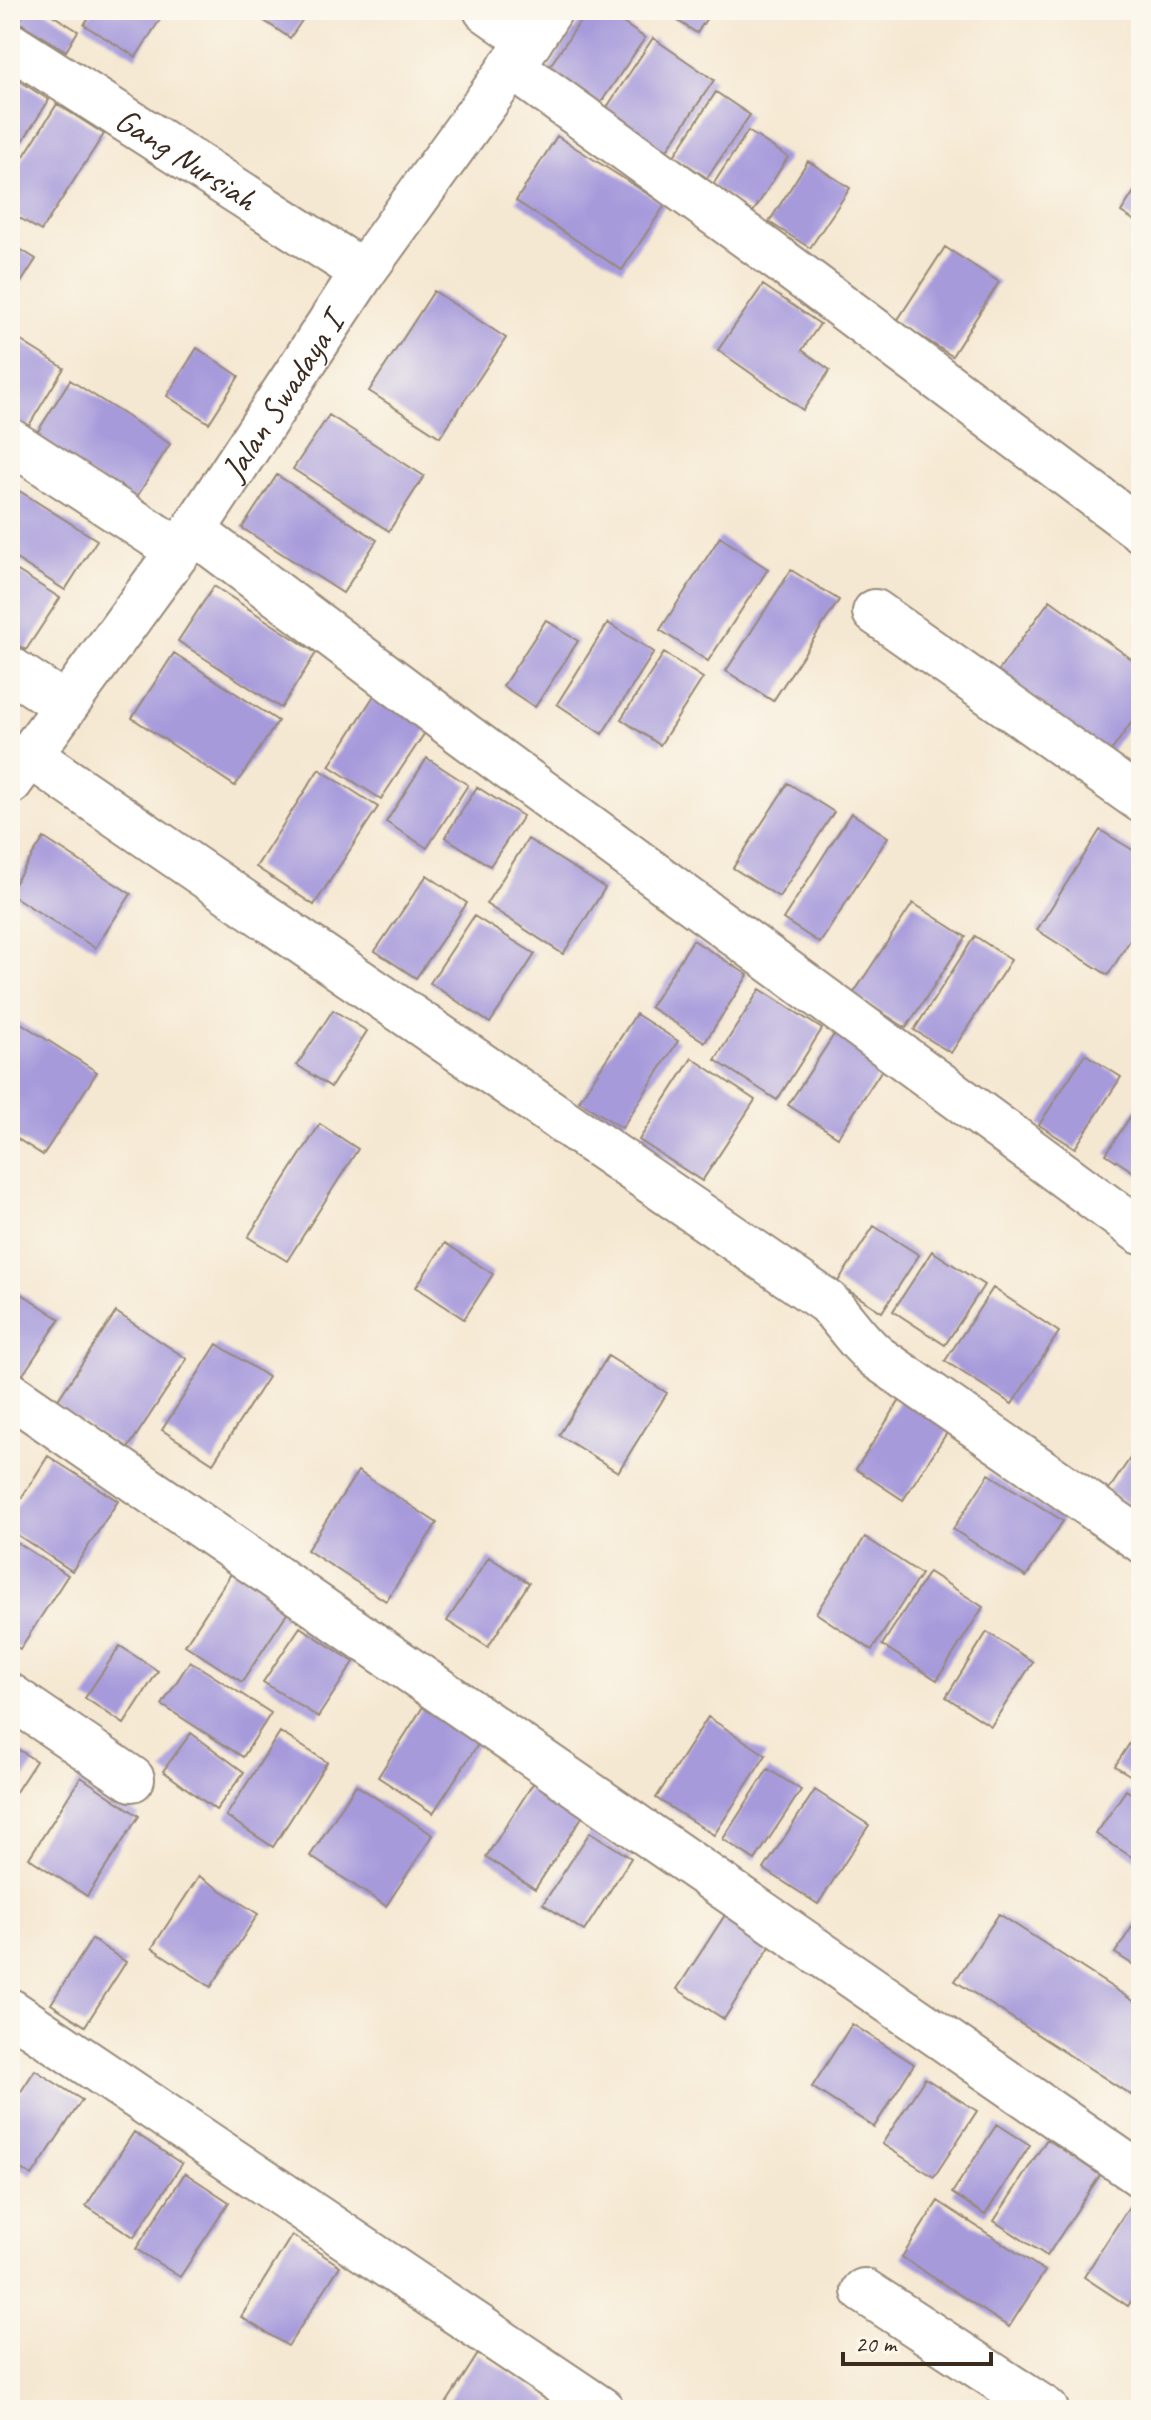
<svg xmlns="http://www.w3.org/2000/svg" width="1151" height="2420" viewBox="0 0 1151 2420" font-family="Caveat,sans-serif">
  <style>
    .building { fill: #a69adb }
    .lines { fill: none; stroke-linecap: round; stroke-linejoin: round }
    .minor-casing { stroke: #988978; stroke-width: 48 }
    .minor { stroke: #fff; stroke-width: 44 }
    .labels { text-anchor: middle; stroke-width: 6; stroke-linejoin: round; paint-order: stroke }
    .street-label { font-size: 34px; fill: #3b2a1e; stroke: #fbf7ec }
  </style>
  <rect width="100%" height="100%" fill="#fbf7ec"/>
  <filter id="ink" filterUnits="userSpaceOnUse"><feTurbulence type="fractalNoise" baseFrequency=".0125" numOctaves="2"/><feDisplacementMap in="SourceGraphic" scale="16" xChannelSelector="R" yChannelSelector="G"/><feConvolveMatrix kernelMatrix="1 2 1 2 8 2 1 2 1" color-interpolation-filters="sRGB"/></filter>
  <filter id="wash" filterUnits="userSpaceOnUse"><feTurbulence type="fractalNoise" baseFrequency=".006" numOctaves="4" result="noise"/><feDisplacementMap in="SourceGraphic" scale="32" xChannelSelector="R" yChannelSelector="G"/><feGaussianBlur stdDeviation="1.8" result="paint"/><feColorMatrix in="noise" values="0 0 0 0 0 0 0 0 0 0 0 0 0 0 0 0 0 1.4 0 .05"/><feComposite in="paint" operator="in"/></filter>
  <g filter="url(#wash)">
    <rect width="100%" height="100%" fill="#f5e8d2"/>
    <g id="blocks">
      <path class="building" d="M 26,10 L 44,10 L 78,31 L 66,51 L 19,22 Z
        M 93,10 L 166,10 L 136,57 L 84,25 Z
        M 248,10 L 309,10 L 290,38 Z
        M 588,10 L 604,10 L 645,38 L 593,114 L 541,79 Z
        M 661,10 L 712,10 L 697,33 Z
        M 653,38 L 714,80 L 660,160 L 599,119 Z
        M 10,75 L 49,100 L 10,161 Z
        M 716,92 L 750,115 L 707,178 L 674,156 Z
        M 57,104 L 104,134 L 41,231 L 10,212 L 10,178 Z
        M 748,131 L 788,157 L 753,212 L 712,186 Z
        M 557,136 L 665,205 L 622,270 L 516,201 Z
        M 808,161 L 850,188 L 810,248 L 769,222 Z
        M 1141,181 L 1141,225 L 1121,212 Z
        M 10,243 L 36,259 L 10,300 Z
        M 945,247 L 999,282 L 952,356 L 897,321 Z
        M 763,285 L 820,324 L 802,350 L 830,370 L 803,410 L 718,350 Z
        M 434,291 L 506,338 L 440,437 L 369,391 Z
        M 10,334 L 64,368 L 25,432 L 10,423 Z
        M 197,348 L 239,376 L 209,423 L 167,396 Z
        M 70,380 L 170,444 L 133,503 L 33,439 Z
        M 329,415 L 424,476 L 389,531 L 293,469 Z
        M 277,475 L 377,540 L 343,593 L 242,528 Z
        M 10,485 L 97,540 L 65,590 L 10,555 Z
        M 720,537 L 768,569 L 708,661 L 660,630 Z
        M 10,566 L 60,598 L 26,650 L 10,640 Z
        M 791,570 L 839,600 L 773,701 L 726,671 Z
        M 214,586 L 316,653 L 281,708 L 178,641 Z
        M 1050,600 L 1141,666 L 1141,709 L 1109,754 L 997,673 Z
        M 546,620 L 578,641 L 535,707 L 503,686 Z
        M 608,623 L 654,652 L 602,734 L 557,704 Z
        M 174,653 L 278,721 L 235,786 L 132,718 Z
        M 664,653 L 703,678 L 660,745 L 621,719 Z
        M 377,691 L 430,725 L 381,799 L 329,766 Z
        M 427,758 L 468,785 L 427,848 L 386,822 Z
        M 319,769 L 378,807 L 314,905 L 256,867 Z
        M 788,783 L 834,812 L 779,897 L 733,868 Z
        M 477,787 L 523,816 L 490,866 L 445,837 Z
        M 851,813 L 888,837 L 820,943 L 783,919 Z
        M 1100,830 L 1141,855 L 1141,923 L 1108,975 L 1037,930 Z
        M 44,838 L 131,894 L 95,948 L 10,894 L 10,890 Z
        M 528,839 L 605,888 L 563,954 L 486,904 Z
        M 427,875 L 467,903 L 416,978 L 375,951 Z
        M 913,903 L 966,937 L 906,1028 L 853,994 Z
        M 474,916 L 535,954 L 490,1023 L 430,983 Z
        M 975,936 L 1011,960 L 951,1053 L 914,1030 Z
        M 693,940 L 748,975 L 705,1042 L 650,1007 Z
        M 760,989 L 822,1029 L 777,1100 L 715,1060 Z
        M 333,1010 L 367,1031 L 331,1087 L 297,1065 Z
        M 636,1014 L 678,1041 L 622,1128 L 579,1101 Z
        M 10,1016 L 97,1072 L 43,1155 L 10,1134 Z
        M 837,1030 L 887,1062 L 838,1137 L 788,1105 Z
        M 1085,1054 L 1121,1077 L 1075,1148 L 1039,1125 Z
        M 692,1058 L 755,1100 L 702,1181 L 639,1140 Z
        M 1141,1100 L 1141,1177 L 1106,1154 Z
        M 320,1124 L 358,1149 L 287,1261 L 248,1237 Z
        M 874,1226 L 919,1255 L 882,1312 L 837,1283 Z
        M 445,1243 L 493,1274 L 464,1319 L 416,1287 Z
        M 932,1251 L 984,1285 L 945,1345 L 893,1311 Z
        M 10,1286 L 60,1319 L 20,1379 L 10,1373 Z
        M 993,1288 L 1059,1332 L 1012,1404 L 945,1361 Z
        M 116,1312 L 187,1359 L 126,1451 L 55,1404 Z
        M 217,1344 L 268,1377 L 213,1463 L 162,1430 Z
        M 608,1356 L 667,1393 L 618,1472 L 559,1435 Z
        M 904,1394 L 952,1425 L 903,1500 L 856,1469 Z
        M 1141,1442 L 1141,1512 L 1108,1491 Z
        M 48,1456 L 118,1501 L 72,1571 L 10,1530 L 10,1516 Z
        M 358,1471 L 437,1523 L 386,1601 L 307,1550 Z
        M 989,1474 L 1063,1521 L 1026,1577 L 953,1529 Z
        M 865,1537 L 921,1574 L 872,1650 L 816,1613 Z
        M 13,1540 L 68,1575 L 20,1649 L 10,1643 L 10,1545 Z
        M 489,1557 L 529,1583 L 488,1647 L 447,1621 Z
        M 238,1563 L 295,1601 L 242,1682 L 185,1645 Z
        M 929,1572 L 983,1607 L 937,1680 L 882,1645 Z
        M 300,1627 L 354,1662 L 318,1717 L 263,1682 Z
        M 987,1632 L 1033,1662 L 991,1726 L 946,1697 Z
        M 120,1646 L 158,1671 L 124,1724 L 85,1698 Z
        M 190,1661 L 271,1713 L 243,1757 L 162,1705 Z
        M 428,1699 L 484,1735 L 433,1813 L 378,1777 Z
        M 708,1717 L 766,1755 L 714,1835 L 656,1798 Z
        M 1141,1726 L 1141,1782 L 1115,1766 Z
        M 280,1732 L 327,1762 L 273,1847 L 226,1816 Z
        M 191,1733 L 244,1772 L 216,1810 L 163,1771 Z
        M 10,1744 L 36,1761 L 10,1801 Z
        M 768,1769 L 801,1790 L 755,1860 L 723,1839 Z
        M 81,1777 L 139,1816 L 87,1896 L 29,1858 Z
        M 534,1782 L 584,1814 L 535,1889 L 486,1857 Z
        M 356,1785 L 433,1835 L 386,1906 L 310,1856 Z
        M 815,1790 L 869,1825 L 818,1904 L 764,1869 Z
        M 1126,1790 L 1141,1800 L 1141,1863 L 1096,1834 Z
        M 590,1832 L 631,1858 L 584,1931 L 543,1904 Z
        M 199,1876 L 258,1914 L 211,1987 L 152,1948 Z
        M 727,1912 L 773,1942 L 724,2019 L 677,1989 Z
        M 1141,1913 L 1141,1970 L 1115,1953 Z
        M 999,1914 L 1141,2006 L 1141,2079 L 1131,2095 L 955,1981 Z
        M 92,1939 L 126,1962 L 85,2026 L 51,2004 Z
        M 852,2024 L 914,2064 L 874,2127 L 812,2087 Z
        M 35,2070 L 82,2100 L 32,2176 L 10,2162 L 10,2108 Z
        M 925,2078 L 977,2111 L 934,2177 L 882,2144 Z
        M 997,2124 L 1030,2145 L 985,2215 L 952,2193 Z
        M 134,2132 L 182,2164 L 134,2237 L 86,2206 Z
        M 1047,2139 L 1100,2175 L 1047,2256 L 994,2221 Z
        M 185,2173 L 229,2202 L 180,2277 L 136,2249 Z
        M 1141,2188 L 1141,2286 L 1128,2306 L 1084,2277 Z
        M 938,2201 L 1045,2271 L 1009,2327 L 902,2257 Z
        M 292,2235 L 340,2266 L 288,2346 L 241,2317 Z
        M 478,2354 L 550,2401 L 544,2410 L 442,2410 Z"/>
    </g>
  </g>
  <g filter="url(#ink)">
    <use href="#blocks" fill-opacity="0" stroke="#988978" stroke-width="2"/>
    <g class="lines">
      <g class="minor-casing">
        <g id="minor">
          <path d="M 486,10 L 530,41"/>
          <path id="s1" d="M 10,45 L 363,272"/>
          <path d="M 511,66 L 788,266 L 1141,530"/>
          <path d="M 10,441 L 179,551"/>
          <path d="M 193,531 L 463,734 L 1141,1232"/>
          <path d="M 875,612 L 1141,800"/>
          <path d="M 10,669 L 65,705"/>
          <path d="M 29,755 L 827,1302 C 845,1320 858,1343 878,1358 L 1141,1540"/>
          <path id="s2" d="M 10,782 L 193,531 L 363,272 L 530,41 L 550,10"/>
          <path d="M 10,1394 L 1141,2175"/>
          <path d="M 10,1696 L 132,1779"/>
          <path d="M 10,2011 L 602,2410"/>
          <path d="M 864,2291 L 1046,2410"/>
        </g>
      </g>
      <use href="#minor" class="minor"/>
    </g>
  </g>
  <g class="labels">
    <g class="street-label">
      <text dy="12" stroke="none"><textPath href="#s1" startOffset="210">Gang Nursiah</textPath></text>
      <text dy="12" stroke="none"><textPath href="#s2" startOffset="472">Jalan Swadaya I</textPath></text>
    </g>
  </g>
  <rect width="1151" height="2420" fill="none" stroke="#fbf7ec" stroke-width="40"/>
  <path d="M843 2352v12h148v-12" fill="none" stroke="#3b2a1e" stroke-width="4"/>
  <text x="855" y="2352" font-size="24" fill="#3b2a1e" stroke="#fbf7ec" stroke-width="6" paint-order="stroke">20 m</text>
</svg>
